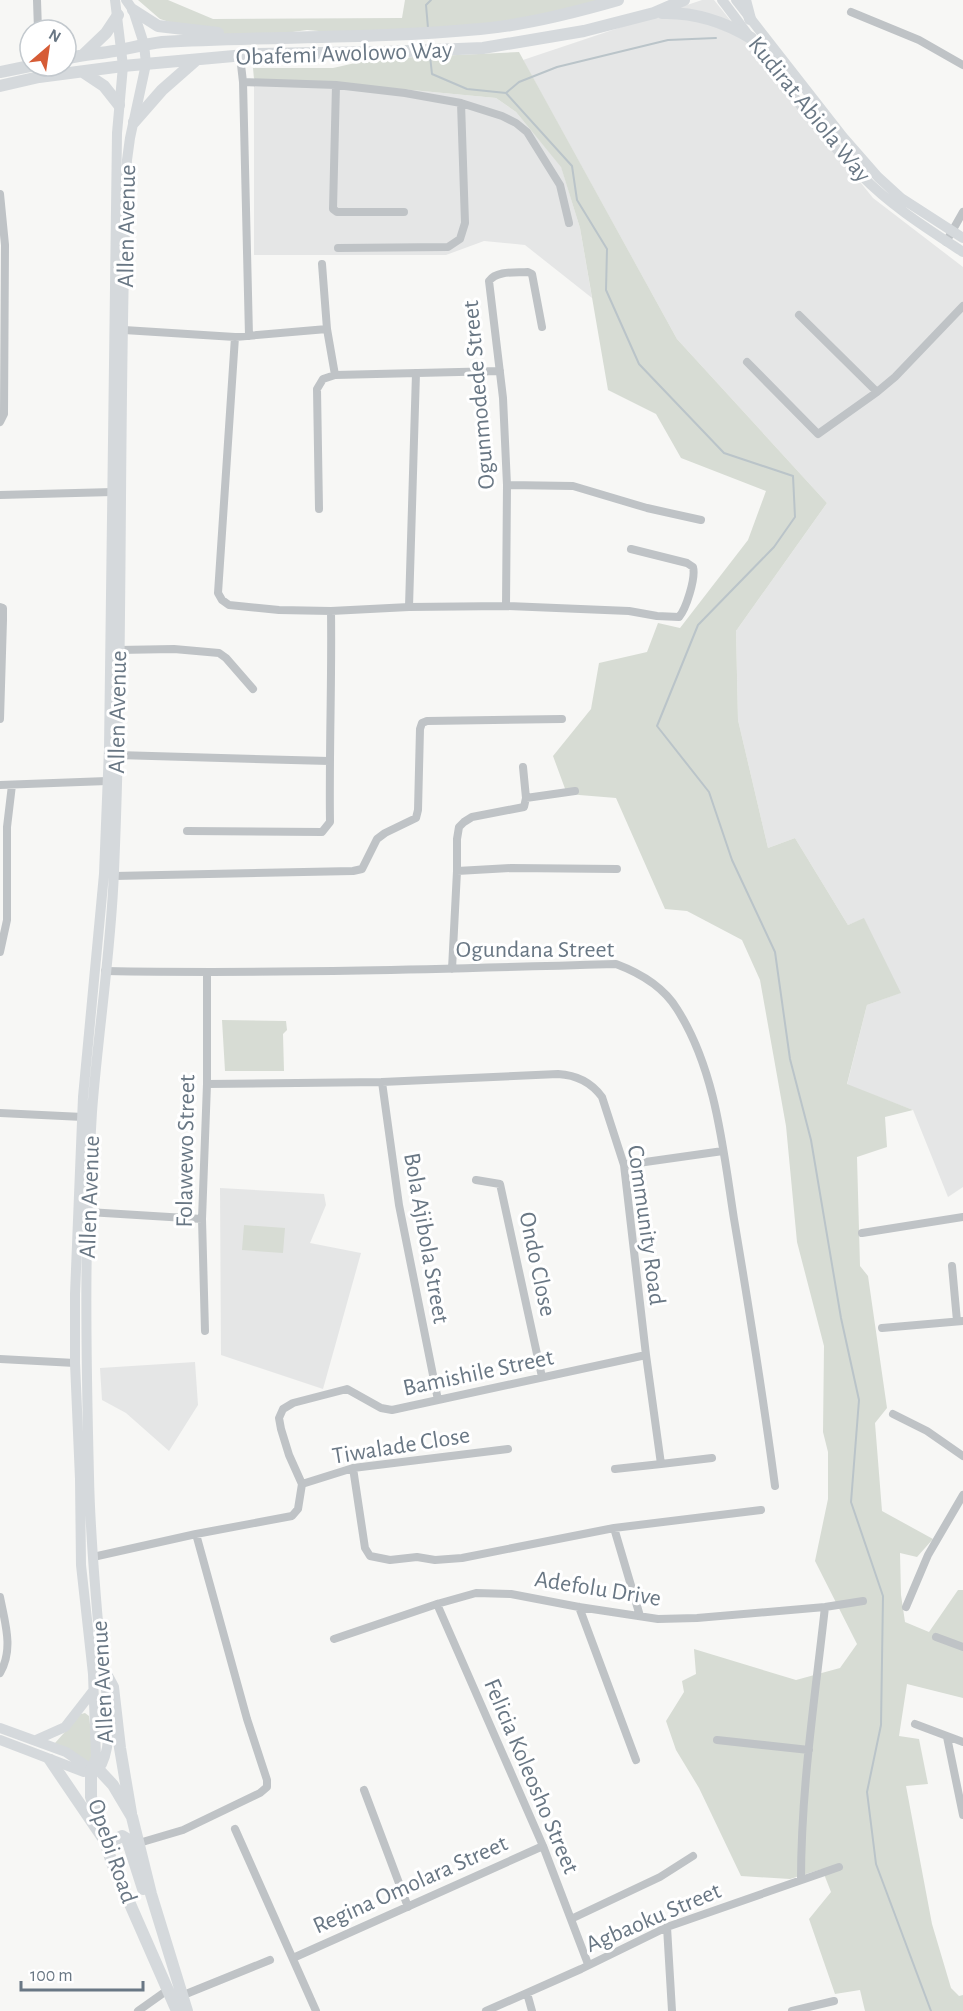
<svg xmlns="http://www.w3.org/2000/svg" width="963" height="2011" viewBox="0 0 963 2011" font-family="'Alegreya Sans',sans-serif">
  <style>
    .built { fill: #e5e6e6 }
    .green { fill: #d7dcd4 }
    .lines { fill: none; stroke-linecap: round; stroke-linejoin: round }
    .stream { stroke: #bac4c9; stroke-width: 2 }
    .street { stroke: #bfc3c6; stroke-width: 8 }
    .secondary { stroke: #d5d9dc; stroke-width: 10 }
    .primary { stroke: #d5d9dc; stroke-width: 12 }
    .labels { text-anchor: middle; stroke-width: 6; stroke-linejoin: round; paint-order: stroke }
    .street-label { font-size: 24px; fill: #697784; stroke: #fff }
  </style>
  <rect width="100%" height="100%" fill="#f7f7f5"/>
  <path class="built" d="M 702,0 L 714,0 L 873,198 L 963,267 L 963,1187 L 948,1197 L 913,1110 L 847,1085 L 867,1005 L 900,993 L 864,919 L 848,925 L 795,838 L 768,848 L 738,720 L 736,631 L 827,503 L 677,339 L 523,60 Z
    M 254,79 L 327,82 L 496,98 L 516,112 L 561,166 L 580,228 L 592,298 L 525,245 L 484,241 L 446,255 L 254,255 Z
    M 220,1188 L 324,1194 L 326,1205 L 310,1243 L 361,1253 L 323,1389 L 221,1355 Z
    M 195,1362 L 198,1405 L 169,1451 L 126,1413 L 102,1400 L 100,1368 Z"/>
  <path class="green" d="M 138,0 L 168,0 L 213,19 L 402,18 L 405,0 L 599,0 L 547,17 L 480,25 L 341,33 L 307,30 L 249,38 L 204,33 L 160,19 Z
    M 519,52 L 677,339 L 827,503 L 736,631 L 738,720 L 768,848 L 795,838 L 848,925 L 864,918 L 901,993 L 867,1005 L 847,1084 L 913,1110 L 885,1117 L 887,1147 L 857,1157 L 860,1266 L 868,1276 L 887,1408 L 875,1423 L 882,1511 L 933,1539 L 917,1557 L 900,1553 L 901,1595 L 905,1622 L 929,1632 L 958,1590 L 963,1590 L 963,1698 L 907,1684 L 899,1736 L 919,1739 L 928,1784 L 906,1786 L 932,1924 L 951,1988 L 959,1996 L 963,1995 L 963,2011 L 865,2011 L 860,1990 L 835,1994 L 809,1919 L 831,1892 L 822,1869 L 790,1879 L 741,1876 L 699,1788 L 676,1750 L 666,1721 L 684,1692 L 682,1681 L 696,1674 L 694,1649 L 796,1680 L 840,1668 L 857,1644 L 815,1561 L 828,1499 L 828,1452 L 823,1432 L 824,1346 L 797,1242 L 786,1126 L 760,980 L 742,940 L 687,911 L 665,909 L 616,798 L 567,794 L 553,756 L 591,709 L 599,663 L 647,652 L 658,623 L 680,628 L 748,540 L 766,491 L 681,458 L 656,414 L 608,390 L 580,228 L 561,167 L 516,112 L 496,98 L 327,82 L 254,79 L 253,68 L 333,68 L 373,59 Z
    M 222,1020 L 286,1021 L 287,1030 L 283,1034 L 284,1071 L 225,1071 Z
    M 244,1225 L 285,1228 L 283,1253 L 242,1250 Z
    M 85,1713 L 89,1716 L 94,1757 L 89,1763 L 55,1743 L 81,1714 Z"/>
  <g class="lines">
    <path class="stream" d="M 428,28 L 426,5 L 431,0
      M 430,56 L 432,74 L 467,89 L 506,93 L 572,166 L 577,200 L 607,249 L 606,290 L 639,364 L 724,453 L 793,476 L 795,517 L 774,547 L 698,625 L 657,726 L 709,792 L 732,860 L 775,952 L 790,1059 L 811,1140 L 841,1318 L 859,1400 L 851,1502 L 883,1596 L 881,1725 L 867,1792 L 876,1864 L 931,2011
      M 506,93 L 519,82 L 557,67 L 668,40 L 716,38"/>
    <path class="street" d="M 37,0 L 38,30
      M 851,12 L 919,40 L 963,65
      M 240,56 L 243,82 L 249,336
      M 243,82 L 336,85 L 405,93 L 461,103 L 465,223 L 460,239 L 448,247 L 338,248
      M 336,85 L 333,209 L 337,212 L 404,212
      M 461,103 L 502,116 L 516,123 L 527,132 L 560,185 L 569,223
      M 0,194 L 5,245 L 4,414 L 0,422
      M 946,242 L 963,212
      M 322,264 L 327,329 L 335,375 L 500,371
      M 799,315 L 877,392 L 895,377 L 963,306
      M 124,330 L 235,337 L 327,329
      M 235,337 L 218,593 L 222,600 L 229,605 L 279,610 L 331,611 L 409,607 L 506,606 L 629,611 L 657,616 L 679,617 C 686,609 696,578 693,567 L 687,563 L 631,549
      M 747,362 L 818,434 L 877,392
      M 507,485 L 573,486 L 647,508 L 701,520
      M 0,495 L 113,492
      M 319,509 L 317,389 L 323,379 L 335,375
      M 506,606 L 507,485 L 503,398 L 489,281 C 497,270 516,273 528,272 L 532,274 L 542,327
      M 0,607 L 3,608 L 3,620 L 0,719
      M 409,607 L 416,373
      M 118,650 L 174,649 L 219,653 L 226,658 L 253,689
      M 117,755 L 329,761
      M 523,767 L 526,798
      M 0,785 L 107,781
      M 187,831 L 322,832 L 330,822 C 329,752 332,681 331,611
      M 457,871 L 511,868 L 617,869
      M 114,876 L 353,871 L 362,869 L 377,839 L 385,833 L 416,818 L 418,810 L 420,729 L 422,723 L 427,721 L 562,719
      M 0,952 L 7,920 L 7,827 L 12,785
      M 452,969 L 457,871 L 457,839 L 459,827 L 464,822 L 472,817 L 524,807 L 526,798 L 575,791
      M 105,971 C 275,974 446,969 616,964 C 640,973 663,986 677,1009 C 716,1070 723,1149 734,1219 C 749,1308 763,1396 775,1486
      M 382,1082 L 399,1205 L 438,1400
      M 207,1084 L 382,1082 L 558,1074 C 577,1075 591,1082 602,1097 L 624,1165 L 646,1355 L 661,1464 L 615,1469
      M 0,1113 L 83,1117
      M 624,1165 L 723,1151
      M 476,1180 L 500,1184 L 542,1377
      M 88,1212 L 202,1219
      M 862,1233 L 963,1217
      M 952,1266 L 957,1321
      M 882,1328 L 963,1321
      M 205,1331 L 202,1219 L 207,1084 L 207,973
      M 0,1359 L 75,1363
      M 893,1414 L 927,1431 L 963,1456
      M 661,1464 L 712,1458
      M 353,1468 L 365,1548 L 370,1556 L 390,1560 L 417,1557 L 435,1560 L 462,1558 L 614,1528 L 761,1510
      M 302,1484 L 353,1468 L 508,1449
      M 614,1528 L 640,1616
      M 93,1557 L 196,1534 L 292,1516 L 298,1509 L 302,1484 L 289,1455 L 281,1429 L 279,1418 L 283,1409 L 293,1403 L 347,1389 L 381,1408 L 392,1410 L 646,1355
      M 0,1597 C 5,1623 14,1649 0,1673
      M 437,1604 L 543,1846 L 588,1964
      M 579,1607 L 636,1760
      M 906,1607 L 928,1555 L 963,1495
      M 936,1637 L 963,1647
      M 334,1639 L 437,1604 L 476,1593 L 511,1594 L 579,1607 L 658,1619 L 697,1618 L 825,1607 L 863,1601
      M 915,1724 L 963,1742
      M 947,1737 L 963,1815
      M 717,1740 L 809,1750
      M 364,1790 L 408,1907
      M 235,1829 L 316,2011
      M 139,1843 L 183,1830 L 260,1793 L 267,1787 L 267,1780 L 247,1719 L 196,1534
      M 801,1880 C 801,1789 815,1697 825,1607
      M 571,1919 L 660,1877 L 693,1856
      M 667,1927 L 672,2011
      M 293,1958 L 543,1846
      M 527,1993 L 532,2011
      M 181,1996 L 270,1960
      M 138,2011 L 169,1989
      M 486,2011 L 581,1969 L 667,1927 L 839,1867
      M 792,2011 L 834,2001"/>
    <path class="secondary" d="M 722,0 C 767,59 809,123 861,175 C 891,206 928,229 963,252
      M 736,0 L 843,137 L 878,177 L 901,198 L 963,238
      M 0,1728 L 66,1752 L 91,1769
      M 0,1740 L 84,1772 L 102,1764 C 116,1736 104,1678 100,1645 C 95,1589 90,1532 89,1476 C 86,1355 84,1234 92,1112 C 98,1032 111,952 114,871 C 124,634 118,397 127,160 L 130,138 L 146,64 L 144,44 L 133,10 L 126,0
      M 36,1740 L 65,1727 L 93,1691
      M 91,1769 L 96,1757 L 93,1674 L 81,1565 L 80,1479 L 75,1363 L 75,1294 L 83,1097 L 104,874 L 109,749 L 117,133 L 123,66 L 115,0"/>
    <path class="primary" d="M 745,0 L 750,19
      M 133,10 L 158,26 L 218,33
      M 662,13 C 694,12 723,21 751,38
      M 84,54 L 106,33 L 118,15
      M 66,59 C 82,54 98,54 114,51 C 130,48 146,44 162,42 C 268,36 374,39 480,29 C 526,25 573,13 618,0
      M 0,72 L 30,66
      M 83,72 L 104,86 L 119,105
      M 0,86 L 39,77 L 123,66 L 257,54 L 383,52 L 483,48 L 584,31 L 654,13 L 684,0
      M 134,122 L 162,90 L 195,61
      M 104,1670 L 113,1687 L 120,1748 L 131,1813
      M 50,1760 L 107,1844 L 122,1836 L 127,1839 L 143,1889
      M 177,2011 L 112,1863 L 91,1797 L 91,1769 L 100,1771 L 113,1785 L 132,1817 L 151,1894 L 187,2011"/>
  </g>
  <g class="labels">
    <g class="street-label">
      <text transform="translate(344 53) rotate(-2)" y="8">Obafemi Awolowo Way</text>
      <text transform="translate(810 109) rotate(51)" y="8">Kudirat Abiola Way</text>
      <text transform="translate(126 226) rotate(-89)" y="8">Allen Avenue</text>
      <text transform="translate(478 395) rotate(-95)" y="8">Ogunmodede Street</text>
      <text transform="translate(117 712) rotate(-89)" y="8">Allen Avenue</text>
      <text x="535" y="957">Ogundana Street</text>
      <text transform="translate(185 1151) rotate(-89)" y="8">Folawewo Street</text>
      <text transform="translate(89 1197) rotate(-88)" y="8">Allen Avenue</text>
      <text transform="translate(647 1225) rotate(82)" y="8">Community Road</text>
      <text transform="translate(427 1238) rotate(80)" y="8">Bola Ajibola Street</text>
      <text transform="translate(538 1264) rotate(78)" y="8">Ondo Close</text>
      <text transform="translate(478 1372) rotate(-12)" y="8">Bamishile Street</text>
      <text transform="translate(401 1445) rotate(-9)" y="8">Tiwalade Close</text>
      <text transform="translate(598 1588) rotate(9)" y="8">Adefolu Drive</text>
      <text transform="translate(102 1682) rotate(-93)" y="8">Allen Avenue</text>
      <text transform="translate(532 1776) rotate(67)" y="8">Felicia Koleosho Street</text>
      <text transform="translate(113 1851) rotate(71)" y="8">Opebi Road</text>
      <text transform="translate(410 1884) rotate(-24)" y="8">Regina Omolara Street</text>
      <text transform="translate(653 1917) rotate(-23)" y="8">Agbaoku Street</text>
    </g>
  </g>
  <g transform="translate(48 48) rotate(29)"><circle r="28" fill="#ffffff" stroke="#c3c9ce" stroke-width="1.5"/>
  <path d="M0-4.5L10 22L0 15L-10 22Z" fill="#d65c36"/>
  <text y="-9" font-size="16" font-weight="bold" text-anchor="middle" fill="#697784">N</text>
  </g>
  <path d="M21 1981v9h122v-9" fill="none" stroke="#697784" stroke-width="3"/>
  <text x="30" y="1981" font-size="18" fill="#697784" stroke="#ffffff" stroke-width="4.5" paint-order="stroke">100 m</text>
</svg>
